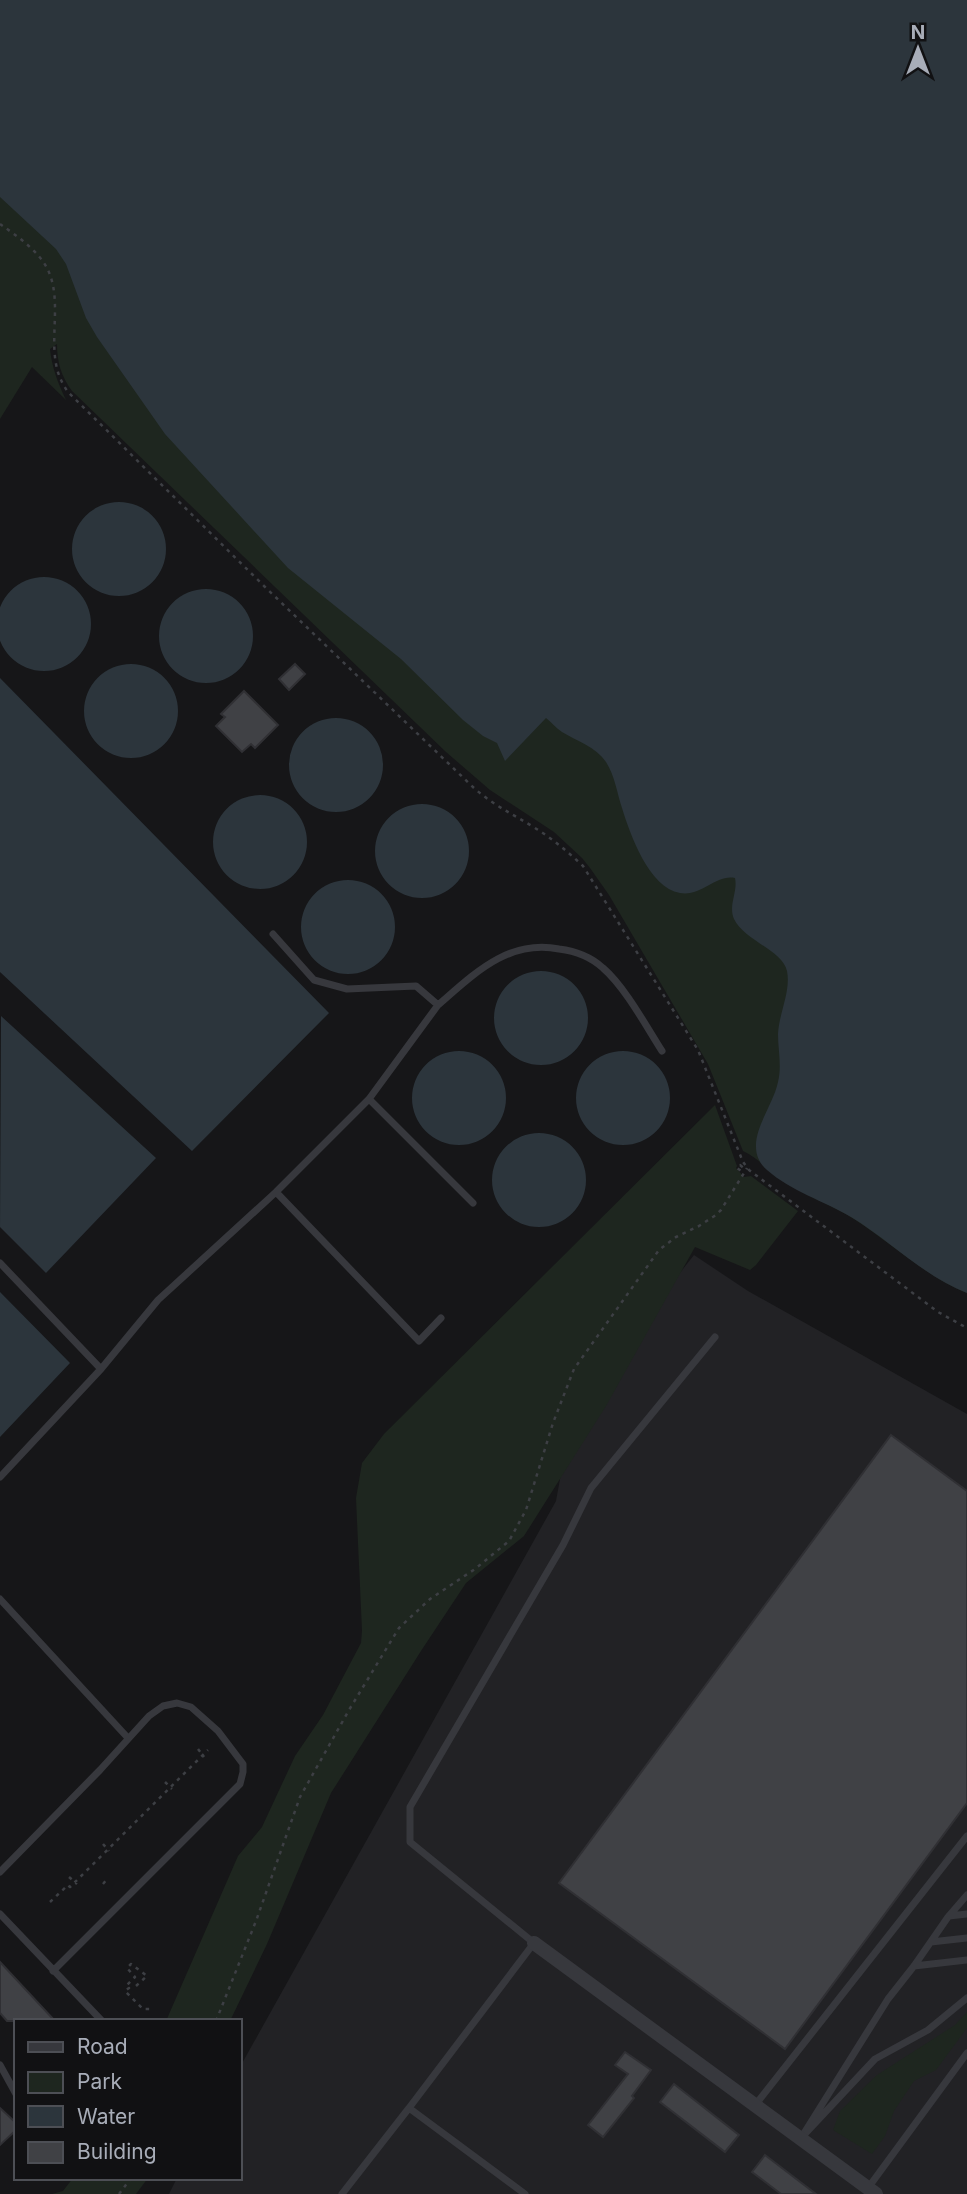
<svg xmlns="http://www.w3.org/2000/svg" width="967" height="2194" viewBox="0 0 967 2194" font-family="Inter,sans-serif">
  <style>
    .built { fill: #222225 }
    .green { fill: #1e261f }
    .water { fill: #2c353c }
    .building { fill: #404145; stroke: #303034; stroke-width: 2 }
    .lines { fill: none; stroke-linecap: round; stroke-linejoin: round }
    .path { stroke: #3d3f44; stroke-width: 2.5; stroke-dasharray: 3.5 5; stroke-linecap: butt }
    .service { stroke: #37383d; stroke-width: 7 }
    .minor { stroke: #37383d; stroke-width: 14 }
  </style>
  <rect width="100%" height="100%" fill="#161618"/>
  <path class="built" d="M 694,1255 L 748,1291 L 967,1414 L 967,2194 L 169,2194 L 177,2178 L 240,2178 L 240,2067 L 556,1501 L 573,1408 Z"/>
  <path class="green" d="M 0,93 L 780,851 L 967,1293 C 930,1279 888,1241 854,1219 C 832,1205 808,1197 787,1183 C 771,1173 760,1159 743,1151 L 708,1064 L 609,895 L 590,868 L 582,858 L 554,832 L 490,790 L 446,752 L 72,391 C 61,376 57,362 57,344 L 50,349 C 52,368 58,383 66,400 L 32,367 L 0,419 Z
    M 715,1105 L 737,1166 L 736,1168 L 744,1177 L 751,1176 L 798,1211 L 756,1265 L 750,1270 L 695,1247 L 606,1406 L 524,1536 L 466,1583 L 421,1651 L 331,1793 L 267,1944 L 230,2021 L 166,2021 L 238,1856 L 262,1827 L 295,1756 L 323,1715 L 361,1643 L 362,1631 L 356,1498 L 362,1463 L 384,1434 Z
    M 967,2012 L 967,2028 L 936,2070 L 914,2081 L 894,2111 L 885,2136 L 872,2154 L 833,2130 L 840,2111 L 877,2075 L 955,2025 Z
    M 73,2178 L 148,2178 L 136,2194 L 52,2194 L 63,2191 Z"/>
  <path class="water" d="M 0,0 L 967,0 L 967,1293 C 925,1277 889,1240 851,1217 C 824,1201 791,1191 767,1170 C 760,1164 756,1156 756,1147 C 755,1127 774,1102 778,1082 C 782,1066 778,1050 778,1034 C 779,1013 791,991 787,971 C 783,951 744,940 734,919 C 728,905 738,892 735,878 C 716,874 701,897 680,893 C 649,888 630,834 622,808 C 617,793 615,776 606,762 C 596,747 577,741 562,732 C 556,728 551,722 546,718 L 505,761 L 497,743 L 483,736 L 463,720 L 401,659 L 288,568 L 165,434 L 97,337 L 86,318 L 66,264 L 56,249 L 0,197 Z
    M72 549a47 47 0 1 1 94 0a47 47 0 1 1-94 0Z
    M-3 624a47 47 0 1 1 94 0a47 47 0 1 1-94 0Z
    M159 636a47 47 0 1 1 94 0a47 47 0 1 1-94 0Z
    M84 711a47 47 0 1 1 94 0a47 47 0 1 1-94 0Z
    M 0,678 L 329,1013 L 192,1151 L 0,972 Z
    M289 765a47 47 0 1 1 94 0a47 47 0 1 1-94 0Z
    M213 842a47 47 0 1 1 94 0a47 47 0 1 1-94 0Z
    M375 851a47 47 0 1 1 94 0a47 47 0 1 1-94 0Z
    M301 927a47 47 0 1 1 94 0a47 47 0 1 1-94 0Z
    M494 1018a47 47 0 1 1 94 0a47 47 0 1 1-94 0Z
    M 1,1016 L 156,1158 L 46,1273 L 0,1227 Z
    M576 1098a47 47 0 1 1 94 0a47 47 0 1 1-94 0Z
    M412 1098a47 47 0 1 1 94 0a47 47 0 1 1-94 0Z
    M492 1180a47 47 0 1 1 94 0a47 47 0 1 1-94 0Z
    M 0,1292 L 70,1363 L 0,1437 Z"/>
  <path class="building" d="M 295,664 L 305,674 L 289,690 L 279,679 Z
    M 244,691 L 278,725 L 255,748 L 251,744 L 242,752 L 216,726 L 225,717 L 221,714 Z
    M 891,1435 L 967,1491 L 967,1803 L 785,2049 L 559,1883 Z
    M 0,1962 L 55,2021 L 7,2021 L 0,2013 Z
    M 625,2052 L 651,2070 L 632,2096 L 634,2098 L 603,2137 L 588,2125 L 628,2074 L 615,2065 Z
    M 674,2084 L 739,2135 L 725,2152 L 660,2102 Z
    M 0,2108 L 16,2123 L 16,2130 L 0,2145 Z
    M 765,2155 L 816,2194 L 781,2194 L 752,2172 Z"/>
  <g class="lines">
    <path class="path" d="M 0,224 C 17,236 39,251 48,270 C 66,309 40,357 69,393 L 265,587 L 475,789 C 496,807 513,814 535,828 C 553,839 568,852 583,866 L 698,1050 L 743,1162 L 749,1170 L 938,1312 L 967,1328
      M 198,1749 L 204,1757
      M 165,1782 L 172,1789
      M 103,1844 L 109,1851
      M 69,1877 L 77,1884
      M 103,1884 L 108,1878
      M 50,1902 L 68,1885 L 70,1887 L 208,1750
      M 136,1986 L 147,1976 L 131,1964 L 127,1968 L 135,1977 L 126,1986 L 129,1988 L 125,1991 L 143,2009 L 150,2009
      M 216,2021 L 256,1921 L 300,1797 L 349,1710 L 399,1628 L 430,1599 L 475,1569 L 509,1541 L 526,1510 L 553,1423 L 574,1369 L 659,1250 L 676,1237 L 699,1226 L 716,1215 L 721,1210 L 744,1173 L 737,1168 L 740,1165 L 746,1170 L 747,1168
      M 119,2194 L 131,2178"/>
    <path class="service" d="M 273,934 L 314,980 L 347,989 L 416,986 L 438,1005 L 369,1099
      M 438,1005 C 474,974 508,939 559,949 C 575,951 591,957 603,968 C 625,987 646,1026 662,1051
      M 276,1192 L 419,1341 L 441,1318
      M 0,1263 L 101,1369
      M 0,1477 L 101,1369 L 158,1300 L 276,1192 L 369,1099 L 473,1203
      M 0,1599 L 128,1738
      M 0,1872 L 100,1770 L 149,1716 L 163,1706 L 177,1703 L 191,1707 L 218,1731 L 243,1764 L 243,1772 L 240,1784 L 53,1971
      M 967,1895 L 948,1917 L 914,1966 L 888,1999 L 801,2138 L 875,2059 L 928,2030 L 967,1998
      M 0,1914 L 102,2021
      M 949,1916 L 967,1914
      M 931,1942 L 967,1938
      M 914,1966 L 967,1960
      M 0,2065 L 16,2094
      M 756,2104 L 967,1836
      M 409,2108 L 534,1943 L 410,1842 L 410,1807 L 563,1545 L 591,1488 L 715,1337
      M 868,2188 L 967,2053
      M 342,2194 L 409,2108 L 525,2194"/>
    <path class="minor" d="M 534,1943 L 876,2194"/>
  </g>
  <rect x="14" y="2019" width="228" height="161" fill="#111113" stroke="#4d4f55" stroke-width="2"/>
  <rect x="28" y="2042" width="35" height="10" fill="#37383d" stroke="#4d4f55" stroke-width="2"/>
  <text x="77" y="2054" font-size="21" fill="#a8adb8">Road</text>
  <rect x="28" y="2072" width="35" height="21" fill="#1e261f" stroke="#4d4f55" stroke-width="2"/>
  <text x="77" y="2089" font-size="21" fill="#a8adb8">Park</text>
  <rect x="28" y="2106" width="35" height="21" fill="#2c353c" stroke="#4d4f55" stroke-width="2"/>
  <text x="77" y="2124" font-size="21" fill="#a8adb8">Water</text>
  <rect x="28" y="2142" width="35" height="21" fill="#404145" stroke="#4d4f55" stroke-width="2"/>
  <text x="77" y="2159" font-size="21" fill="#a8adb8">Building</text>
  <g transform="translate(918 49)" stroke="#111113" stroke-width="5" paint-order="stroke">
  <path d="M0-5L12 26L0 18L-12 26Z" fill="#a8adb8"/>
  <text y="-10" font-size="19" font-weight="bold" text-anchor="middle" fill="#a8adb8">N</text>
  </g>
</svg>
